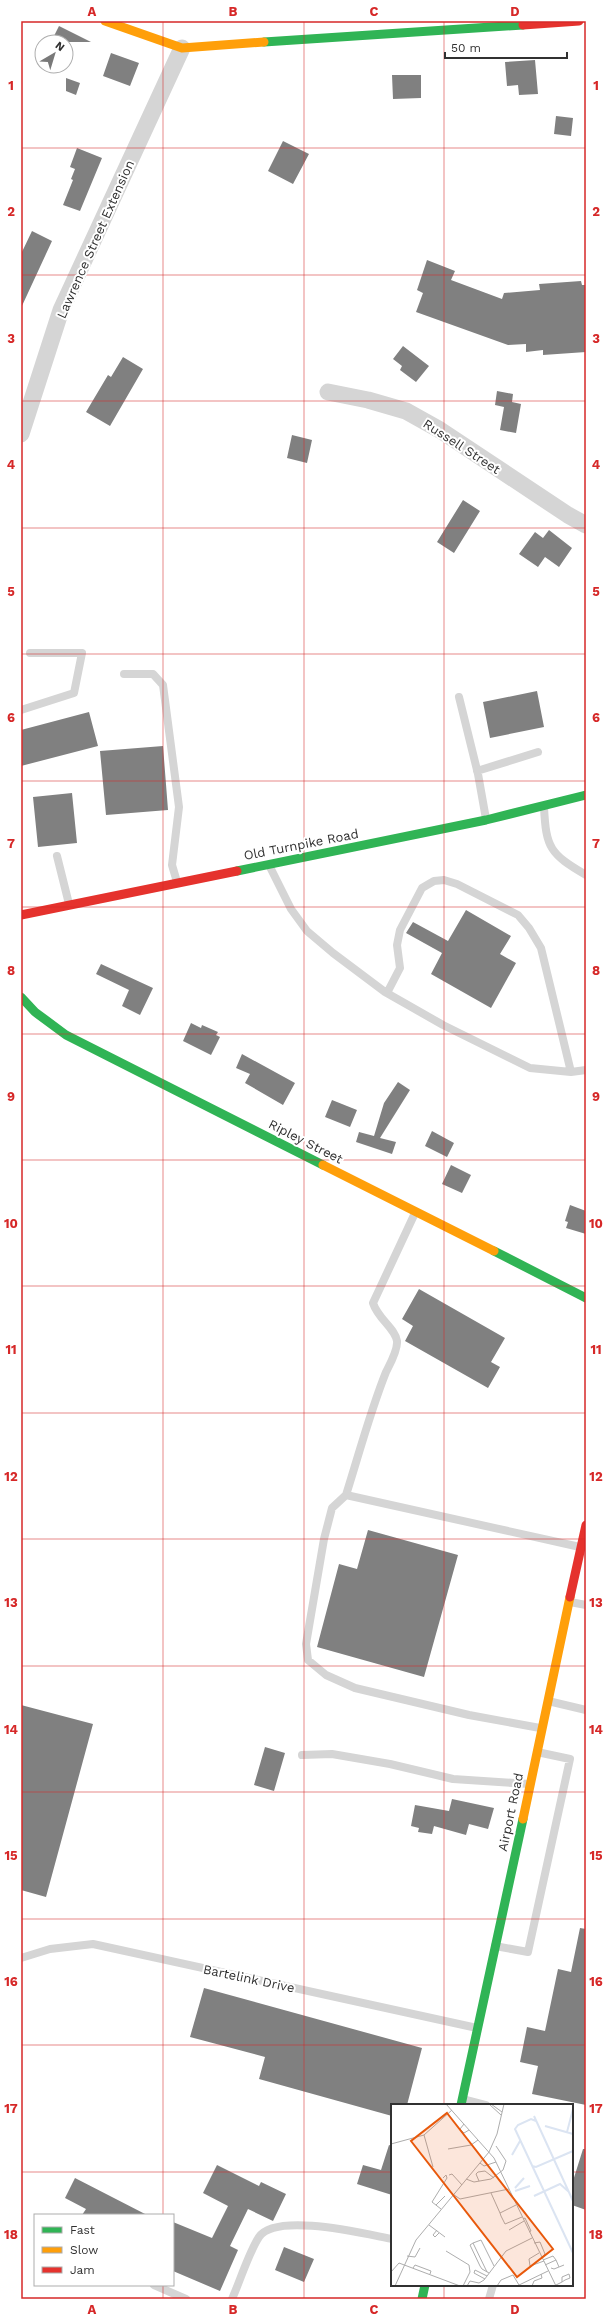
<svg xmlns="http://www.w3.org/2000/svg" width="607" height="2320" viewBox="0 0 607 2320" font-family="'Work Sans',sans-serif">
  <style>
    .building { fill: #808080 }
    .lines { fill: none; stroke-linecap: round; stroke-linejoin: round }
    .lane { stroke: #d5d5d5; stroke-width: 8 }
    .street { stroke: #d5d5d5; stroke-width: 17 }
    .fast { stroke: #30b455; stroke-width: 9 }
    .slow { stroke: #ff9f0a; stroke-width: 9 }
    .jam { stroke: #e5322d; stroke-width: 9 }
    .grid { fill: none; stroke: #d62828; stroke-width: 1; stroke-opacity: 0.55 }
    .labels { text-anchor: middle; stroke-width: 4; stroke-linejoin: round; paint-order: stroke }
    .street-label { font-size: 13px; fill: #313131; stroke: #fff }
    .inset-river { fill: none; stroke: #dbe4f2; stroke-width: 2 }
    .inset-road { fill: none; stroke: #adadad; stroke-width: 1 }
    .view { fill: #e8590c; fill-opacity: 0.15; stroke: #e8590c; stroke-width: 2 }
    .inset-edge { fill: none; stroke: #313131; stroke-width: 2 }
    .neatline { fill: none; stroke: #d62828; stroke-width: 1.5 }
    .grid-label { font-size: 13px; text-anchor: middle; font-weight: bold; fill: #d62828 }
  </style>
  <rect width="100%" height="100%" fill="#fff"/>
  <path class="building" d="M 59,26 L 91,42 L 51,42 Z
    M 111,53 L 139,63 L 130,86 L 103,76 Z
    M 535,60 L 538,94 L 519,95 L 518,85 L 507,86 L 505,62 Z
    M 392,75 L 421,75 L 421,98 L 393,99 Z
    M 66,78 L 80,83 L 76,95 L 66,91 Z
    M 556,116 L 573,118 L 571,136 L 554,134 Z
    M 283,141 L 309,154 L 293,184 L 268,171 Z
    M 77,148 L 102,158 L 80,211 L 63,205 L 73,180 L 71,179 L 75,169 L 70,167 Z
    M 32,231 L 52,241 L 21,308 L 21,254 Z
    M 427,260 L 455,271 L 451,280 L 502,299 L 504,293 L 540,290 L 539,284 L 581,281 L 582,285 L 586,285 L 586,352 L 543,355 L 543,350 L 526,352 L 526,344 L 508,345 L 416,312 L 423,293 L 417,290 Z
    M 403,346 L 429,366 L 416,382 L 400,370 L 402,366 L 393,359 Z
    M 123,357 L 143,369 L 110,426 L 86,412 L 108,375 L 111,377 Z
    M 497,391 L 513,394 L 512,402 L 521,404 L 516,433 L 500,430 L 504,407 L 495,405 Z
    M 292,435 L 312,440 L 307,463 L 287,458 Z
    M 463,500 L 480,511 L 454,553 L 437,542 Z
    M 549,530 L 572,548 L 559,567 L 545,557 L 538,567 L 519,554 L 535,532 L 543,538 Z
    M 537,691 L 544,727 L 490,738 L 483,702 Z
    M 89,712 L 98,746 L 21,766 L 21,730 Z
    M 163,746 L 168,810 L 106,815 L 100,751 Z
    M 72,793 L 77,843 L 38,847 L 33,797 Z
    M 466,910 L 511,936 L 500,954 L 516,963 L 491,1008 L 431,974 L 442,953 L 406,933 L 413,922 L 448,941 Z
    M 101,964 L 153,988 L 140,1015 L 122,1006 L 129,990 L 96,974 Z
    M 191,1023 L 201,1028 L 202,1025 L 218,1032 L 216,1035 L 220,1037 L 211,1055 L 183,1041 Z
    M 242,1054 L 295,1083 L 283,1105 L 245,1083 L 250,1074 L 236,1068 Z
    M 398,1082 L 410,1090 L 380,1138 L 396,1142 L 392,1154 L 356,1142 L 359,1132 L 374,1136 L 384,1103 Z
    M 332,1100 L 357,1110 L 350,1127 L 325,1117 Z
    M 432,1131 L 454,1143 L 447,1157 L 425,1146 Z
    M 451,1165 L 471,1175 L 462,1193 L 442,1184 Z
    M 570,1205 L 586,1211 L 586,1234 L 566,1228 L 568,1222 L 565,1221 Z
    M 419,1289 L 505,1338 L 491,1362 L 500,1367 L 488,1388 L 405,1341 L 413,1326 L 402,1319 Z
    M 368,1530 L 458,1555 L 424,1677 L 317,1647 L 339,1564 L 357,1569 Z
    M 21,1705 L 93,1724 L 46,1897 L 21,1890 Z
    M 265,1747 L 285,1753 L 274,1791 L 254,1785 Z
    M 452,1799 L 494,1808 L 488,1829 L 469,1824 L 466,1835 L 434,1826 L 432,1834 L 418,1832 L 419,1828 L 411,1826 L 415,1805 L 449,1811 Z
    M 580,1928 L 586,1929 L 586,2105 L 532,2094 L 538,2066 L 520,2062 L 527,2027 L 545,2031 L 558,1969 L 571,1972 Z
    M 204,1988 L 422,2048 L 407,2105 L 392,2105 L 392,2116 L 259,2079 L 265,2057 L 190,2037 Z
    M 389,2145 L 392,2146 L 392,2195 L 357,2184 L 363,2165 L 381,2170 Z
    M 583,2149 L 586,2149 L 586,2210 L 572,2205 L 572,2184 Z
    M 217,2165 L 259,2186 L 261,2182 L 286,2194 L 273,2221 L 248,2209 L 230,2246 L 238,2250 L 220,2291 L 173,2271 L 173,2222 L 212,2238 L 228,2206 L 203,2193 Z
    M 75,2178 L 147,2215 L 82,2215 L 86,2209 L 65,2198 Z
    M 284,2247 L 314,2259 L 304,2282 L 275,2270 Z"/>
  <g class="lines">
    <path class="lane" d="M 124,674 L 153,674 L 163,685 L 179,807 L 172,865 L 177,882
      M 459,697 L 478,774 L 486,819
      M 21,710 L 74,693 L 82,653 L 30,653
      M 477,771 L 538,752
      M 544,807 C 546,848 550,854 586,875
      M 57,856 L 69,904
      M 269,865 L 291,909 L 307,931 L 333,953 L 385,992 L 443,1025 L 530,1068 L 571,1072 L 586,1070
      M 387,993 L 400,968 L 397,945 L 400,930 L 422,888 L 434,881 L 444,880 L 457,884 L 518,915 L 529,928 L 541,948 L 571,1072
      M 346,1495 C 359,1454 370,1412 386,1372 C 390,1364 398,1350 397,1341 C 395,1328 378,1319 373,1303 L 415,1213
      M 570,1602 L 586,1605
      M 548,1701 L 586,1710
      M 540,1728 L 469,1715 L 355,1688 L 326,1675 L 308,1660 L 306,1644 L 324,1539 L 332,1508 L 346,1495 L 580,1547
      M 302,1755 L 332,1754 L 390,1764 L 453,1779 L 529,1784
      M 495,1946 L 528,1952 L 570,1759 L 537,1752
      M 21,1958 L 50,1949 L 93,1944 L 477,2028
      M 463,2099 L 486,2105
      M 154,2285 L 186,2299
      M 232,2299 C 240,2281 249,2252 259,2237 C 276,2212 365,2234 392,2239
      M 489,2299 L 493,2285"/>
    <path class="street" d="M 328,392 L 368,400 L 406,411 L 440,430 L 568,515 L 586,525
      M 21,434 L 61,310 L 182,48"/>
    <path class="fast" d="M 264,42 L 523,25
      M 237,871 L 486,820 L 586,795
      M 21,997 L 35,1012 L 66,1035 L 323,1165
      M 494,1251 L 586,1298
      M 461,2105 L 523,1819
      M 422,2299 L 425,2285"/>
    <path class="slow" d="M 105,21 L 182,48 L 264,42
      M 323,1165 L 494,1251
      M 523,1819 L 570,1597"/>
    <path class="jam" d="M 523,25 L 579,21
      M 21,915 L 237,871
      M 570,1597 L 586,1525"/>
  </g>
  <path class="grid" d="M 163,21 L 163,2215M 304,21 L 304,2299M 444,21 L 444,2105M 21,148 L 586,148M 21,275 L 586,275M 21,401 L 586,401M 21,528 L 586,528M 21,654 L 586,654M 21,781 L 586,781M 21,907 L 586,907M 21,1034 L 586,1034M 21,1160 L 586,1160M 21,1286 L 586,1286M 21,1413 L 586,1413M 21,1539 L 586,1539M 21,1666 L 586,1666M 21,1792 L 586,1792M 21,1919 L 586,1919M 21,2045 L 586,2045M 21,2172 L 392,2172M 572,2172 L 586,2172M 163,2285 L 163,2299M 444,2285 L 444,2299"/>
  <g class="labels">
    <g class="street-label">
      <text transform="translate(95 239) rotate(-66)" y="5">Lawrence Street Extension</text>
      <text transform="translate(462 446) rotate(33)" y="5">Russell Street</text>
      <text transform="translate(301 844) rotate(-11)" y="5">Old Turnpike Road</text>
      <text transform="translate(306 1141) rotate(27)" y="5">Ripley Street</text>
      <text transform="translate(510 1812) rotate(-78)" y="5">Airport Road</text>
      <text transform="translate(249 1978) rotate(12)" y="5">Bartelink Drive</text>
    </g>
  </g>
  <g transform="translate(391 2104)">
    <rect width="182" height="182" fill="#fff"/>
    <path class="inset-river" d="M 143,12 L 182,97M 145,17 L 140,15 L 127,21 L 124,25 L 182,149M 154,22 L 182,30M 176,28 L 182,5M 121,51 L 129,37M 141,62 L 145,63 L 182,47M 124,84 L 133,74M 124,87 L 139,82M 143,92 L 169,80 L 178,88"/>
    <path class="inset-road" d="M 55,0 L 103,54 L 165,182M 98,0 L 110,11M 100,0 L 111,8M 73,20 L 69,25 L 73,29 L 78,26M 33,31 L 42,63M 0,40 L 33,31 L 61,6M 57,45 L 80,41 L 87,36M 89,59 L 93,62 L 105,58M 58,71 L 61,70 L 71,81M 75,75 L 83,78 L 100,75 L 112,66 L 115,57 L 105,42M 88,77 L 85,70 L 87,68 L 94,67 L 103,74M 59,88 L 69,95 L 118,85M 100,89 L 109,109M 45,101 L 54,92M 125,101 L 109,109 L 110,112 L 114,120 L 131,113M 50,105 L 41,98 L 56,74 L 55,71 L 52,74M 132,115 L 134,114 L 140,127 L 138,128M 38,121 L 54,133M 46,126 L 42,131 L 44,133 L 48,129M 118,126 L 133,117M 82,139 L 90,136 L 103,162M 143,139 L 149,138 L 154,150 L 151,154M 55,147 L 78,161 L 79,168 L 72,182M 148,149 L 138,155 L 139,162 L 153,157M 16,152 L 24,153 L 29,144M 152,156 L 162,152 L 165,156M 154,161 L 165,156 L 168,163M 22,164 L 24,161 L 40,167 L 39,170M 160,164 L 163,165 L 173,161M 0,168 L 8,159 L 69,182M 96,168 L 82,139 L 79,141 L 89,162 L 91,165 L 98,169M 94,175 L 83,169 L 84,166 L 96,172M 165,181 L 171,178 L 174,176 L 179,174 L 178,170 L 171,173 L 171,178M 4,182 L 25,136 L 98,48 L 106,30 L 113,0M 76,182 L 79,177 L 88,179 L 93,176 L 115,147 L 141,134M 106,182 L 110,176 L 122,171 L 128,181M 126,182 L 157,167M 141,182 L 143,177 L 151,174 L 150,170"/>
    <path class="view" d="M 56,9 L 162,145 L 126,173 L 20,37 Z"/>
    <rect width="182" height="182" class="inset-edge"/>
  </g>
  <rect width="607" height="2320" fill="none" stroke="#ffffff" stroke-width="44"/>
  <rect x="34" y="2214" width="140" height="72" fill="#ffffff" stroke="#adadad"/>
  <rect x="42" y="2227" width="20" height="6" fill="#30b455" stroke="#adadad"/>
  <text x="70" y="2234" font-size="12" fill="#313131">Fast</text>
  <rect x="42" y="2247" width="20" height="6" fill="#ff9f0a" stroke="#adadad"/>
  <text x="70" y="2254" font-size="12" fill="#313131">Slow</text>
  <rect x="42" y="2267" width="20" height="6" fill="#e5322d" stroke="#adadad"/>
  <text x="70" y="2274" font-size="12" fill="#313131">Jam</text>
  <g transform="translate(54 54) rotate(38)"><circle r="19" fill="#ffffff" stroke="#adadad"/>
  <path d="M0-3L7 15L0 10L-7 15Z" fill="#797979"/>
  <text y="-6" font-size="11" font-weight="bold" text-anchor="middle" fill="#313131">N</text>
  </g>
  <path d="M445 52v6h122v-6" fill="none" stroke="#313131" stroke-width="2"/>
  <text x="451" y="52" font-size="12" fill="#313131" stroke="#ffffff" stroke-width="3" paint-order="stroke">50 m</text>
  <rect x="22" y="22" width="563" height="2276" class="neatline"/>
  <g class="grid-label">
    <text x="92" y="16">A</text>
    <text x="233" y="16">B</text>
    <text x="374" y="16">C</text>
    <text x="515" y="16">D</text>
    <text x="11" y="90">1</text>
    <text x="596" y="90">1</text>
    <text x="11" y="216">2</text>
    <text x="596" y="216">2</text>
    <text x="11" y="343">3</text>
    <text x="596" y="343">3</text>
    <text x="11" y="469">4</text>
    <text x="596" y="469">4</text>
    <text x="11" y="596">5</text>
    <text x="596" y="596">5</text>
    <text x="11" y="722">6</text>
    <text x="596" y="722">6</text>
    <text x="11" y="848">7</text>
    <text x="596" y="848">7</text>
    <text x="11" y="975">8</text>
    <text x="596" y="975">8</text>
    <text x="11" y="1101">9</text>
    <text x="596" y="1101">9</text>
    <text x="11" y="1228">10</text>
    <text x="596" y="1228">10</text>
    <text x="11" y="1354">11</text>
    <text x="596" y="1354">11</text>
    <text x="11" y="1481">12</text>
    <text x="596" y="1481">12</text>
    <text x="11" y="1607">13</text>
    <text x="596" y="1607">13</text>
    <text x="11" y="1734">14</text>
    <text x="596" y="1734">14</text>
    <text x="11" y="1860">15</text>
    <text x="596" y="1860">15</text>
    <text x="11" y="1986">16</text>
    <text x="596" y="1986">16</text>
    <text x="11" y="2113">17</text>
    <text x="596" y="2113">17</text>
    <text x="11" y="2239">18</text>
    <text x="596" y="2239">18</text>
    <text x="92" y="2314">A</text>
    <text x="233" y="2314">B</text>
    <text x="374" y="2314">C</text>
    <text x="515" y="2314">D</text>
  </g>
</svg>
